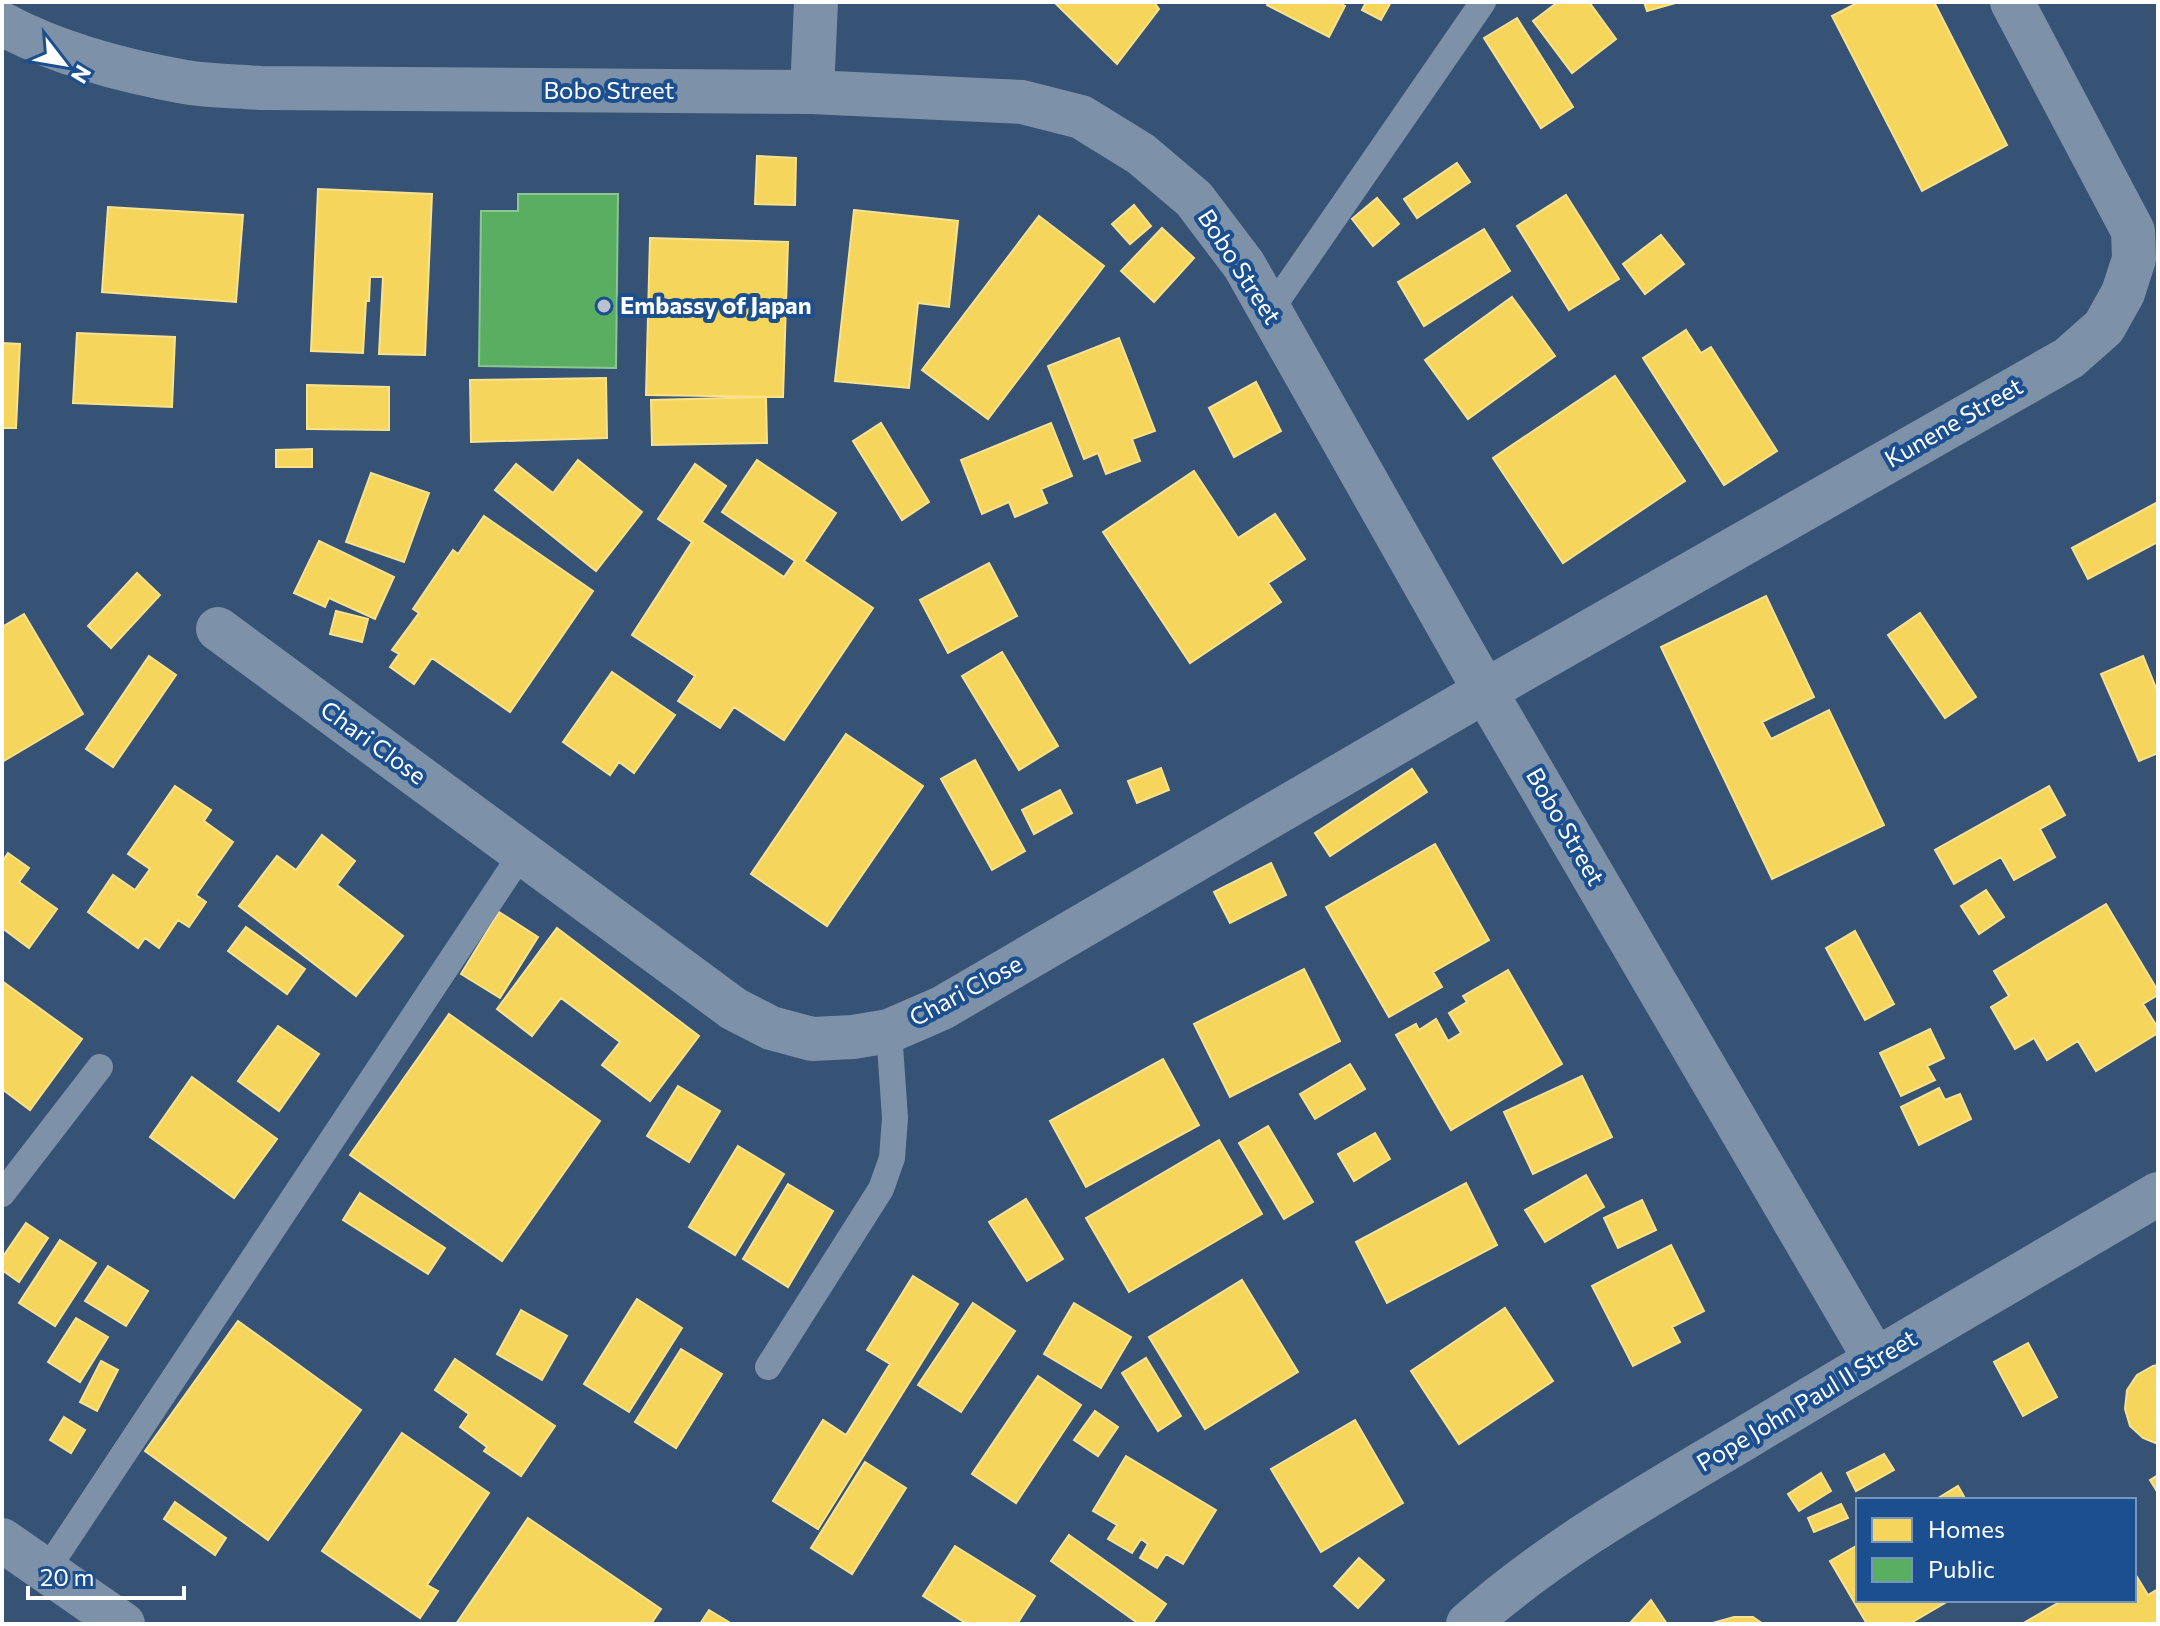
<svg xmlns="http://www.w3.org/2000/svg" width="2160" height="1626" viewBox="0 0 2160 1626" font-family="Commissioner,sans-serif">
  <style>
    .homes { fill: #f6d55c; stroke: #f9e28d; stroke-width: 2 }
    .public { fill: #5aae61; stroke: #8cc690; stroke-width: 2 }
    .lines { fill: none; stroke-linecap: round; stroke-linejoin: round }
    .service { stroke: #7d92a8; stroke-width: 26 }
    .minor { stroke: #7d92a8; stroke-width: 44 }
    .poi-dot { fill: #b9c2ce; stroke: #1b4f8f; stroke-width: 3 }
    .labels { text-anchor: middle; stroke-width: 8; stroke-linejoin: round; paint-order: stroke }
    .street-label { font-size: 24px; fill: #fff; stroke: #1b4f8f }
    .poi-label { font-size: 24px; font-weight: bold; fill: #fff; stroke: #1b4f8f; text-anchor: start }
  </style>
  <rect width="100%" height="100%" fill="#365274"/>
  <path class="homes" d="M 1054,2 L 1154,2 L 1159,9 L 1117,64 Z
    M 1269,2 L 1337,2 L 1345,6 L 1329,37 L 1267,5 Z
    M 1366,2 L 1391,2 L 1381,20 L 1362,10 Z
    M 1558,2 L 1589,2 L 1616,39 L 1572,73 L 1533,21 Z
    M 1644,2 L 1679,2 L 1647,11 Z
    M 1859,2 L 1934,2 L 2007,145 L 1922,191 L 1832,16 Z
    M 1517,18 L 1573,107 L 1541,128 L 1484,38 Z
    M 757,156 L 796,158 L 795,205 L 755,204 Z
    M 1457,163 L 1470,182 L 1417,218 L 1404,199 Z
    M 318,189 L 432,194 L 425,355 L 379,354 L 383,277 L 370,277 L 369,301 L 366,301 L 363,353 L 311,351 Z
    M 1566,195 L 1619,279 L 1569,310 L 1517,226 Z
    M 1377,198 L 1399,224 L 1373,246 L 1352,219 Z
    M 1134,205 L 1151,226 L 1130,244 L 1112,224 Z
    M 108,207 L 243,215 L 236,302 L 102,292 Z
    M 854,210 L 958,221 L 949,307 L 918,303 L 909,388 L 835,381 Z
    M 1039,216 L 1104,266 L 988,419 L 922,370 Z
    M 1162,228 L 1194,258 L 1154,302 L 1121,271 Z
    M 1484,229 L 1510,271 L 1424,326 L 1398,282 Z
    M 1661,235 L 1684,264 L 1645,294 L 1623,264 Z
    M 650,238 L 788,242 L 783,397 L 646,395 Z
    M 1512,297 L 1555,356 L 1468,419 L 1425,360 Z
    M 1686,330 L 1701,353 L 1711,347 L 1777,451 L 1724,485 L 1643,358 Z
    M 77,333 L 175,337 L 172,407 L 73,403 Z
    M 1119,338 L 1155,431 L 1132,439 L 1140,461 L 1106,474 L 1098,453 L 1084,459 L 1048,366 Z
    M 2,343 L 20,344 L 16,428 L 2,428 Z
    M 1615,376 L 1685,481 L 1563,563 L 1493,458 Z
    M 606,378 L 607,438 L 471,442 L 470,380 Z
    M 1256,382 L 1281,431 L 1234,457 L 1209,408 Z
    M 307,385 L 389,387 L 389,430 L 307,429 Z
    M 766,397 L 767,443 L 652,445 L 651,400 Z
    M 881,423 L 929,502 L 902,520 L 853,441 Z
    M 1051,423 L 1072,476 L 1041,489 L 1047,503 L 1015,517 L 1009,502 L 982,514 L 961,460 Z
    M 312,449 L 312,467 L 276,467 L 276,450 Z
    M 578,460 L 642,512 L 596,571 L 495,490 L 516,464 L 553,493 Z
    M 757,460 L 836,513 L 804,561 L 873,608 L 784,740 L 734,707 L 720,728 L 678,701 L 695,676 L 632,635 L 692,542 L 658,519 L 695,464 L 726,486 L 702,522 L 784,577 L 795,561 L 722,512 Z
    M 1194,471 L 1238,538 L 1275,514 L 1305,559 L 1268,583 L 1281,602 L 1190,663 L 1103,532 Z
    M 371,473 L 429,493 L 404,562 L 346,542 Z
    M 2158,502 L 2158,542 L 2088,579 L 2072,548 Z
    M 484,516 L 593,591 L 510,712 L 432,658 L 414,684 L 390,667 L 399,654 L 392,650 L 419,613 L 413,609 L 453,550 L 458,554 Z
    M 319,541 L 394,577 L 375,619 L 329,598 L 325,607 L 294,593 Z
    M 989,563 L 1017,616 L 948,653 L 920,600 Z
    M 137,573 L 160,595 L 111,648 L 88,626 Z
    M 1766,596 L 1814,697 L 1762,722 L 1771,739 L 1829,710 L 1884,825 L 1772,879 L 1661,647 Z
    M 336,611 L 368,619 L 362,642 L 330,634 Z
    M 1920,613 L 1976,697 L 1945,718 L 1888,635 Z
    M 24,614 L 83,714 L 2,762 L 2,627 Z
    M 1002,652 L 1058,746 L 1019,770 L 962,676 Z
    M 149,656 L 176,675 L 113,767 L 86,749 Z
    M 2143,656 L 2158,693 L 2158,753 L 2139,761 L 2101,674 Z
    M 612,672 L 675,715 L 634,773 L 619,762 L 610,775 L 563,742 Z
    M 846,734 L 923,786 L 827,926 L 751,874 Z
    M 975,760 L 1025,851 L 992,870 L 941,779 Z
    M 1161,768 L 1169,790 L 1137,803 L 1128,781 Z
    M 1412,769 L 1427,792 L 1330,856 L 1315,833 Z
    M 175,786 L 211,810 L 204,821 L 233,842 L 196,895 L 206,902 L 189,927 L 178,920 L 159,948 L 145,938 L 138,948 L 88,912 L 113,875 L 135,890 L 150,869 L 128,854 Z
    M 2049,786 L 2065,815 L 2040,829 L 2055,857 L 2014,880 L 2001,857 L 1954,884 L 1935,850 Z
    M 1060,790 L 1072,813 L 1034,834 L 1022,810 Z
    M 322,835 L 355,861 L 337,885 L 403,936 L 356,996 L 239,906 L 277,856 L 296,870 Z
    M 1435,844 L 1489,940 L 1433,972 L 1442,987 L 1389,1017 L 1326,907 Z
    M 8,853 L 29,868 L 19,882 L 57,909 L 29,948 L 2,928 L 2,862 Z
    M 1271,863 L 1286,895 L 1230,923 L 1214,892 Z
    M 1986,890 L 2004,917 L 1979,934 L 1961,906 Z
    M 2106,904 L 2158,991 L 2158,995 L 2143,1004 L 2158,1028 L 2158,1033 L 2096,1071 L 2078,1041 L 2047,1060 L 2034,1038 L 2015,1049 L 1991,1007 L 2009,996 L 1994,971 Z
    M 499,912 L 538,937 L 500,998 L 461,974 Z
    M 246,927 L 305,969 L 287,994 L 228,951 Z
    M 557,928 L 699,1036 L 650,1101 L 602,1065 L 620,1042 L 561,998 L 532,1036 L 497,1009 Z
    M 1855,931 L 1894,1004 L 1865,1020 L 1826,948 Z
    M 1304,969 L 1340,1041 L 1230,1097 L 1194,1024 Z
    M 1508,970 L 1562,1064 L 1451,1130 L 1396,1035 L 1416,1024 L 1419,1030 L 1436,1019 L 1448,1041 L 1461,1033 L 1449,1013 L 1467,1002 L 1463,996 Z
    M 2,981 L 82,1039 L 30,1110 L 2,1089 Z
    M 449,1014 L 600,1121 L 502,1261 L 350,1155 Z
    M 278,1026 L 319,1054 L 279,1111 L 238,1081 Z
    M 1930,1029 L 1944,1058 L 1927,1066 L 1935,1080 L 1901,1096 L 1880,1053 Z
    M 1163,1059 L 1199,1125 L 1086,1187 L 1050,1121 Z
    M 1350,1064 L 1365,1089 L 1315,1119 L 1300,1094 Z
    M 1582,1076 L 1612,1137 L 1533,1174 L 1504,1112 Z
    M 192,1077 L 277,1139 L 234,1198 L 150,1137 Z
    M 678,1086 L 720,1111 L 689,1162 L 647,1136 Z
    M 1939,1088 L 1945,1100 L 1960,1094 L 1971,1119 L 1919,1145 L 1901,1107 Z
    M 1268,1126 L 1313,1202 L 1284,1219 L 1239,1143 Z
    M 1375,1133 L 1390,1159 L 1354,1181 L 1338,1154 Z
    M 1219,1140 L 1262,1214 L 1129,1292 L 1086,1218 Z
    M 738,1146 L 784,1174 L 735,1255 L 689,1227 Z
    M 1586,1175 L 1604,1207 L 1545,1242 L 1525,1210 Z
    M 1466,1183 L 1497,1245 L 1387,1303 L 1356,1242 Z
    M 788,1184 L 833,1211 L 788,1287 L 743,1259 Z
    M 360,1193 L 445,1248 L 428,1274 L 343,1220 Z
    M 1026,1199 L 1063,1259 L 1027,1281 L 989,1222 Z
    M 1642,1200 L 1656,1230 L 1618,1248 L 1604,1218 Z
    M 26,1223 L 48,1238 L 19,1282 L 2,1270 L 2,1258 Z
    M 60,1240 L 96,1263 L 55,1326 L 19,1303 Z
    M 1671,1245 L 1704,1311 L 1672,1327 L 1680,1342 L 1633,1366 L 1592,1286 Z
    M 108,1266 L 148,1291 L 126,1326 L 85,1301 Z
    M 913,1276 L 958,1304 L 818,1529 L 773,1501 L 823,1420 L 846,1435 L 890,1364 L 867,1350 Z
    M 1242,1280 L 1298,1372 L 1205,1429 L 1149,1337 Z
    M 637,1299 L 682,1328 L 629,1412 L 584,1384 Z
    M 973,1303 L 1015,1331 L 961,1412 L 918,1385 Z
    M 1074,1303 L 1131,1337 L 1101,1388 L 1044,1354 Z
    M 1505,1308 L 1553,1381 L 1459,1444 L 1411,1371 Z
    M 521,1310 L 567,1336 L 542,1380 L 497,1354 Z
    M 76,1318 L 108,1337 L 80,1382 L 48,1362 Z
    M 238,1321 L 361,1410 L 268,1540 L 145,1451 Z
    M 2028,1343 L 2057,1397 L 2023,1416 L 1994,1362 Z
    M 681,1349 L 722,1374 L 676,1448 L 635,1422 Z
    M 1146,1358 L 1181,1416 L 1158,1431 L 1122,1373 Z
    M 455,1359 L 555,1426 L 521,1476 L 484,1451 L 487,1447 L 460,1427 L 469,1414 L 435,1390 Z
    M 101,1361 L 118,1370 L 97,1411 L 80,1402 Z
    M 2158,1365 L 2158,1444 L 2143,1438 L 2130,1426 L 2125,1409 L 2127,1390 L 2137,1375 L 2153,1366 Z
    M 1038,1376 L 1081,1405 L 1016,1503 L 972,1474 Z
    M 1095,1411 L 1118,1427 L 1098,1456 L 1074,1440 Z
    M 64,1417 L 85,1430 L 71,1453 L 50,1440 Z
    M 1355,1420 L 1403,1503 L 1321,1552 L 1271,1469 Z
    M 402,1433 L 489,1493 L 427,1585 L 438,1591 L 420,1618 L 322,1551 Z
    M 1884,1454 L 1894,1470 L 1856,1491 L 1847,1473 Z
    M 1126,1456 L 1216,1510 L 1183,1564 L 1166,1554 L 1157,1568 L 1140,1558 L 1148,1544 L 1141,1539 L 1132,1553 L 1108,1539 L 1117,1525 L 1093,1511 Z
    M 865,1462 L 906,1488 L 852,1574 L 811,1548 Z
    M 1821,1473 L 1831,1491 L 1799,1511 L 1788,1494 Z
    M 2158,1475 L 2158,1493 L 2150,1480 Z
    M 1958,1486 L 1966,1500 L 1935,1500 Z
    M 175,1502 L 226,1538 L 215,1555 L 164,1519 Z
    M 1841,1504 L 1848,1518 L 1814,1532 L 1808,1518 Z
    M 528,1518 L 661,1609 L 651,1624 L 456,1624 Z
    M 1069,1535 L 1166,1604 L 1152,1624 L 1139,1624 L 1051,1561 Z
    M 1858,1545 L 1858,1600 L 1950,1600 L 1909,1624 L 1867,1624 L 1830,1561 Z
    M 955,1546 L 1035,1596 L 1017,1624 L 967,1624 L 923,1596 Z
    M 1359,1558 L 1384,1580 L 1358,1608 L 1334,1586 Z
    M 2134,1572 L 2148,1595 L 2158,1589 L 2158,1624 L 2022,1624 L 2063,1600 L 2134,1600 Z
    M 1651,1600 L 1667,1624 L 1629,1624 L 1630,1623 Z
    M 709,1610 L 732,1624 L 700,1624 Z
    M 1734,1617 L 1753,1617 L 1763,1624 L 1709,1624 Z"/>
  <path class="public" d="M 518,194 L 618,194 L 616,368 L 479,366 L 481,211 L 518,211 Z"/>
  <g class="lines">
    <path class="service" d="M 1270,311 L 1483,2
      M 2,1194 L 100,1067
      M 768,1367 L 881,1189 L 892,1158 L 895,1118 L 889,1031
      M 46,1571 L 522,853"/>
    <path class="minor" d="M 2,24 C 58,54 123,71 185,82 C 209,86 235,86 260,88 L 812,92 L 1022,102 L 1081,117 L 1141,154 L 1194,199 L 1244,265 L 1485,691 L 1875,1359
      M 812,92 L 816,2
      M 218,629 L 734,1009 L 771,1028 L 812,1039 L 853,1037 L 889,1031 L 942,1008 L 1485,691 L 2069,358 L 2104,327 L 2123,293 L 2134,259 L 2133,231 L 2012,2
      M 2,1540 L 123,1624
      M 1468,1624 C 1551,1550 1649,1495 1745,1438 C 1882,1355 2020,1275 2158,1194"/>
  </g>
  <circle class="poi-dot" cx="604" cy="306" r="8"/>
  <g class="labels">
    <g class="street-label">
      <text x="609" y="99">Bobo Street</text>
      <text transform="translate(1239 267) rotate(57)" y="8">Bobo Street</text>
      <text transform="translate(1954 423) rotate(-30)" y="8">Kunene Street</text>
      <text transform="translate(373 743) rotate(36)" y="8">Chari Close</text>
      <text transform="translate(1565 827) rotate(60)" y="8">Bobo Street</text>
      <text transform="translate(966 991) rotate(-28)" y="8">Chari Close</text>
      <text transform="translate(1807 1401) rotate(-31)" y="8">Pope John Paul II Street</text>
    </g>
    <g class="poi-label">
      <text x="620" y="314">Embassy of Japan</text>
    </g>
  </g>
  <rect width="2160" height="1626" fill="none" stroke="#ffffff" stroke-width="8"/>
  <rect x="1856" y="1498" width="280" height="104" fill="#1b4f8f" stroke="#7695bc" stroke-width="2"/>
  <rect x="1872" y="1518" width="40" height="24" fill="#f6d55c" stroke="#7695bc" stroke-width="2"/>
  <text x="1928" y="1538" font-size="24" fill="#ffffff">Homes</text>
  <rect x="1872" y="1558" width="40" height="24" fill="#5aae61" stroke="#7695bc" stroke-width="2"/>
  <text x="1928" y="1578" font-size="24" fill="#ffffff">Public</text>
  <g transform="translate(64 64) rotate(121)" stroke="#1b4f8f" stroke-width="6" paint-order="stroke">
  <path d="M0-6L14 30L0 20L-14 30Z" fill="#ffffff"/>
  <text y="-12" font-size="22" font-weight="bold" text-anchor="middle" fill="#ffffff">N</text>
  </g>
  <path d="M28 1586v12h156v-12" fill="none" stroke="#ffffff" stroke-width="4"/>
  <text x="40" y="1586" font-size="24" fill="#ffffff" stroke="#1b4f8f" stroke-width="6" paint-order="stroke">20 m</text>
</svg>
